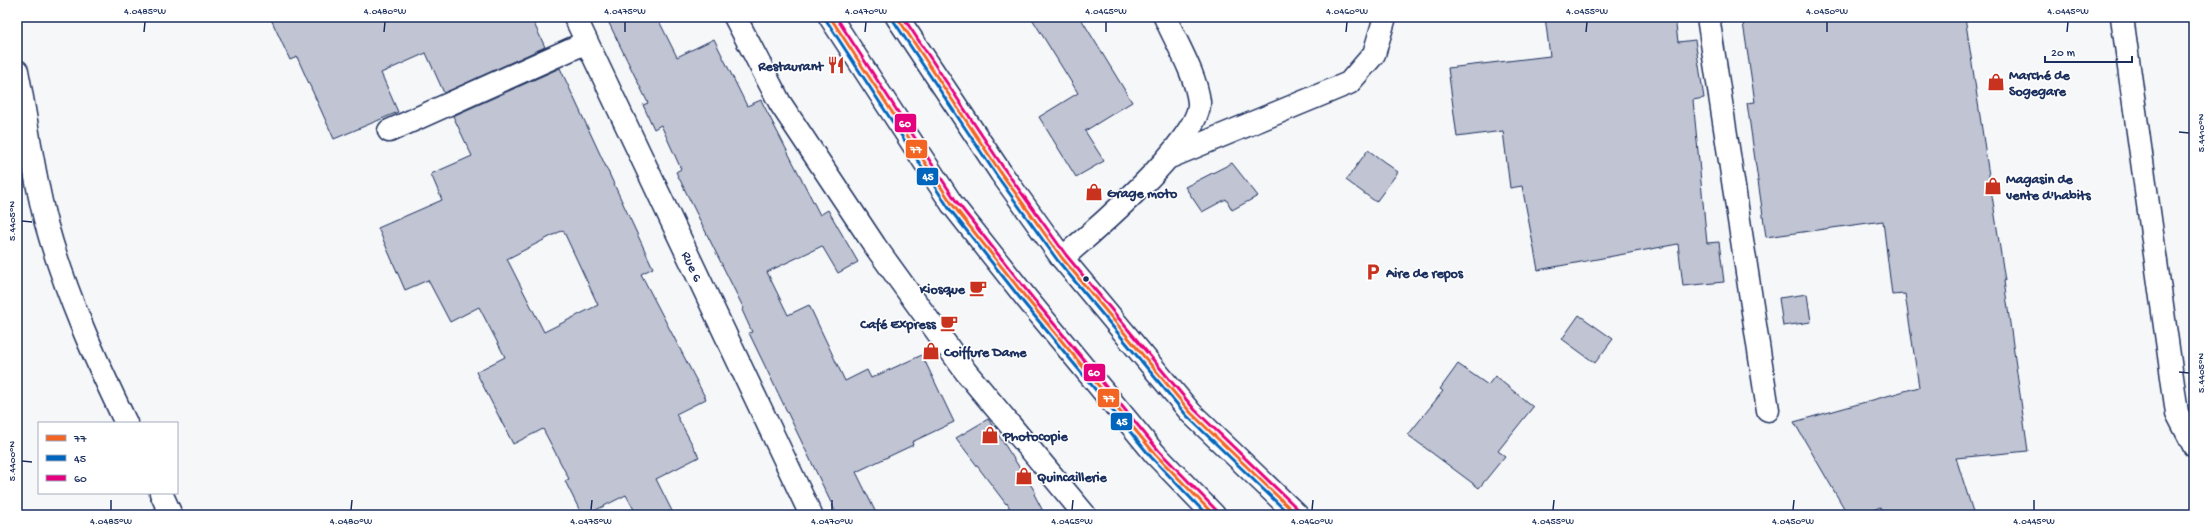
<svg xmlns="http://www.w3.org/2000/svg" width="2211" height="532" viewBox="0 0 2211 532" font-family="'Gochi Hand',sans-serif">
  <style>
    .building { fill: #c0c4d3; stroke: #1b2f5e; fill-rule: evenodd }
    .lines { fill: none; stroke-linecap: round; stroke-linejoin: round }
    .minor-casing { stroke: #1b2f5e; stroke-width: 25 }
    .primary-casing { stroke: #1b2f5e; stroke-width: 25 }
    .minor { stroke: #fff; stroke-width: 22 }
    .primary { stroke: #fff; stroke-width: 22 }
    .bus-1-casing { stroke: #fff; stroke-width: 6 }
    .bus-2-casing { stroke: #fff; stroke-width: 6 }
    .bus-3-casing { stroke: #fff; stroke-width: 6 }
    .bus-1 { stroke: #f26522; stroke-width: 3 }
    .bus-2 { stroke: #0065bd; stroke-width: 3 }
    .bus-3 { stroke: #e5007d; stroke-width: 3 }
    .ticks { fill: none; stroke: #1b2f5e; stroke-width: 1.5 }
    .bus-dot { fill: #1b2f5e; stroke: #fff; stroke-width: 1.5 }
    .labels { text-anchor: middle; stroke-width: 3; stroke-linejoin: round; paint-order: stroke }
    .poi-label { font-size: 14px; font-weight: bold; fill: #1b2f5e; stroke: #fff; text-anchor: start }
    .street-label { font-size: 14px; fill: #1b2f5e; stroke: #fff }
    .line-badge { stroke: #fff; stroke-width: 1.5 }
    .badge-label { font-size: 11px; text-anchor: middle; font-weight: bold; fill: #fff }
    .neatline { fill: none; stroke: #1b2f5e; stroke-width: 1.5 }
    .ticks-label { font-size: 10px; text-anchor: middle; fill: #1b2f5e }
  </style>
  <rect width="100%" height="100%" fill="#f6f7f9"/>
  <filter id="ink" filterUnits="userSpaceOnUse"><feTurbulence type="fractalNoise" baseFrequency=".025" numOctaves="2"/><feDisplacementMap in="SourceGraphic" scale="8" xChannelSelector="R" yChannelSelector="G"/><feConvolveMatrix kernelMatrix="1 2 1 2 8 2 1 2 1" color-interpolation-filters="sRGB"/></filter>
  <g filter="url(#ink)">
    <path class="building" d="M 270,17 L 531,17 L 545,47 L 444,93 L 426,53 L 381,73 L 398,112 L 334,139 L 297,57 L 290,60 Z
      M 606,17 L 657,17 L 677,57 L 714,39 L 747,106 L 761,100 L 820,215 L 828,210 L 858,262 L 838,273 L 822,246 L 767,272 L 788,315 L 809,305 L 845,381 L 867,370 L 871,378 L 922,355 L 954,422 L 912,442 L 913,445 L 856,472 L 877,515 L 837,515 L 749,333 L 752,332 L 742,310 L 744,309 L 676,172 L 681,169 L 661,125 L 654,129 L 643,105 L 648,103 Z
      M 1031,17 L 1080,17 L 1132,102 L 1085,131 L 1104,161 L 1076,177 L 1039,117 L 1078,93 Z
      M 1545,17 L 1675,17 L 1678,42 L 1695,40 L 1704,98 L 1693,100 L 1707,243 L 1719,242 L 1724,282 L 1683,286 L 1678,244 L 1538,270 L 1522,186 L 1510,188 L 1503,131 L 1457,137 L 1448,68 L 1550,56 Z
      M 1782,17 L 1965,17 L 2005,281 L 2004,281 L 2028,451 L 1956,458 L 1974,515 L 1885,515 L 1880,507 L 1862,515 L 1848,515 L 1794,422 L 1919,387 L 1905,294 L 1892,295 L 1883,221 L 1766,237 L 1747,103 L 1755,102 L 1743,23 Z
      M 560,68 L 653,268 L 641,274 L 706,399 L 676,414 L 699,457 L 656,479 L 674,515 L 637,515 L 626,495 L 586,515 L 582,515 L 565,481 L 569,479 L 543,429 L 513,444 L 476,372 L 505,357 L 479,307 L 450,322 L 428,280 L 405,290 L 378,228 L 442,200 L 431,174 L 472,156 L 453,116 ZM 563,230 L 598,305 L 544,332 L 507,259 Z
      M 1368,150 L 1398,172 L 1376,202 L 1346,180 Z
      M 1232,163 L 1258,196 L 1232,210 L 1226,199 L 1202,212 L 1185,187 Z
      M 1807,294 L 1811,322 L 1783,326 L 1779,298 Z
      M 1579,315 L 1613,339 L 1595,363 L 1562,339 Z
      M 1458,364 L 1488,385 L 1495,376 L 1533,407 L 1498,451 L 1505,456 L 1479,488 L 1408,435 L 1443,391 L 1440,389 Z
      M 988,419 L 1036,493 L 1034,494 L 1045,515 L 1013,515 L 1007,503 L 1006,504 L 956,438 Z"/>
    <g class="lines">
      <g class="minor-casing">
        <path id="minor" d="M 575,17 L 811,515
          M 735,17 L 780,103 L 875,246 L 966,372 L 1085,515
          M 1708,17 L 1768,410
          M 2122,17 L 2177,413 L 2194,446
          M 17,71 C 27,121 33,173 46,223 C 65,292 95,359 126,423
          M 389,131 L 587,42
          M 1170,157 L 1349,83 L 1374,54 L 1385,17
          M 1062,258 C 1091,234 1202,139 1199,102 C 1196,75 1176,42 1165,17
          M 161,493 L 171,515"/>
      </g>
      <g class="primary-casing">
        <path id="primary" d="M 830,17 L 952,204 L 1027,299 L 1155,454 L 1214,515
          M 897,17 L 1001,173 L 1062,258 L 1191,413 L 1297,515"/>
      </g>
      <use href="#minor" class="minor"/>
      <use href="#primary" class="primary"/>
      <g class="bus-1-casing">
        <path id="bus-1" d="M 830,17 L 952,204 L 1027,299 L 1155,454 L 1214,515
          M 897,17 L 1001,173 L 1062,258 L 1191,413 L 1297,515"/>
      </g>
      <g class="bus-2-casing">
        <path id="bus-2" d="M 826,20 L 948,207 L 1023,302 L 1151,457 L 1207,515
          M 893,20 L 997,176 L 1058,261 L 1187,416 L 1290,515"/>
      </g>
      <g class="bus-3-casing">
        <path id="bus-3" d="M 836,17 L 956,201 L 1031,296 L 1159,451 L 1218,512
          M 903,17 L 1005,170 L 1066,255 L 1195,410 L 1300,511"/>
      </g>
      <use href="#bus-1" class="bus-1"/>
      <use href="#bus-2" class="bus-2"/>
      <use href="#bus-3" class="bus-3"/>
    </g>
  </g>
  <path class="ticks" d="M 144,32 L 145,22M 384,32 L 385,22M 625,32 L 625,22M 865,32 L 866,22M 1106,32 L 1106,22M 1346,32 L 1347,22M 1586,32 L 1587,22M 1827,32 L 1827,22M 2067,32 L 2068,22M 2179,132 L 2189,133M 22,221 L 32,222M 2179,372 L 2189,373M 22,461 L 32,462M 111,510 L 111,500M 351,510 L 352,500M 591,510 L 592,500M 832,510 L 832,500M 1072,510 L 1073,500M 1312,510 L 1313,500M 1553,510 L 1554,500M 1793,510 L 1794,500M 2034,510 L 2034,500"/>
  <defs>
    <g id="restaurant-bare" transform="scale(1.38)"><path d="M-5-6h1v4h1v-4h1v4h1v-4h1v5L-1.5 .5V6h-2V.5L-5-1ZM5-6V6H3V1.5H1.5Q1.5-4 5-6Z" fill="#c8321e" stroke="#fff" stroke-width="2.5" paint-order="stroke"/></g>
    <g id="shop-bare" transform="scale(1.38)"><path d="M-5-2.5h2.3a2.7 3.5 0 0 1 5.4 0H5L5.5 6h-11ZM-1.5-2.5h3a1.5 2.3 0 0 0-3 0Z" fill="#c8321e" stroke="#fff" stroke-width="2.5" paint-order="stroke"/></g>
    <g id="parking-bare" transform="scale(1.38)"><path d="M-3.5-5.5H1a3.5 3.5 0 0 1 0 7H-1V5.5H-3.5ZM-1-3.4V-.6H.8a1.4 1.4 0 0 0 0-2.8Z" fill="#c8321e" stroke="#fff" stroke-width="2.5" paint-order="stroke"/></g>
    <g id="cafe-bare" transform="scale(1.38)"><path d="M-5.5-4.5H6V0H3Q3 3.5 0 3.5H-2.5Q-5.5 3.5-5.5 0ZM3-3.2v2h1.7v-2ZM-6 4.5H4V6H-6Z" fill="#c8321e" stroke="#fff" stroke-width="2.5" paint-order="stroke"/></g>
  </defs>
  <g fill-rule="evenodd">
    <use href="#restaurant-bare" x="836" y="65"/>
    <use href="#shop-bare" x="1996" y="82"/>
    <use href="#shop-bare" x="1993" y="186"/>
    <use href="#shop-bare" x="1094" y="192"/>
    <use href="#parking-bare" x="1373" y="272"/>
    <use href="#cafe-bare" x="978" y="288"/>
    <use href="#cafe-bare" x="949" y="323"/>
    <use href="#shop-bare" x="931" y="351"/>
    <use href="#shop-bare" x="990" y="435"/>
    <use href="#shop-bare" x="1024" y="476"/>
  </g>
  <circle class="bus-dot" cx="1086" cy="279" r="3.5"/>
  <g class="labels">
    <g class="poi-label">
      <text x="823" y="70" text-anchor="end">Restaurant</text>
      <text x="2009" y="79">Marché de<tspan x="2009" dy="16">Sogegare</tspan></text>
      <text x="2006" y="183">Magasin de<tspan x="2006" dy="16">vente d'habits</tspan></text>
      <text x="1107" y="197">Grage moto</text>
      <text x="1386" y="277">Aire de repos</text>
      <text x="965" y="293" text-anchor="end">Kiosque</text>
      <text x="936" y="328" text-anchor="end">Café Express</text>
      <text x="944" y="356">Coiffure Dame</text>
      <text x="1003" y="440">Photocopie</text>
      <text x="1037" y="481">Quincaillerie</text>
    </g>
    <g class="street-label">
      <text transform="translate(693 266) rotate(65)" y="5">Rue 6</text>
    </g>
  </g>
  <g class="line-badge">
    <rect x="894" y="113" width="23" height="20" rx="4" fill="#e5007d"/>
    <rect x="905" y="139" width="23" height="20" rx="4" fill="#f26522"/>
    <rect x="916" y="167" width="23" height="19" rx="4" fill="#0065bd"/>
    <rect x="1083" y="363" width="23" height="19" rx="4" fill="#e5007d"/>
    <rect x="1097" y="388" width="23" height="20" rx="4" fill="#f26522"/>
    <rect x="1110" y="412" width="23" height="19" rx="4" fill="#0065bd"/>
  </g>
  <g class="badge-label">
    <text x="905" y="127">60</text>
    <text x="916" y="153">77</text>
    <text x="928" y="180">45</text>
    <text x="1094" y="376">60</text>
    <text x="1109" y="402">77</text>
    <text x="1122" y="425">45</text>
  </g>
  <rect width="2211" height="532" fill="none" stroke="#fff" stroke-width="44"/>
  <rect x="38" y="422" width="140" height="72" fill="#ffffff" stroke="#a4acbf"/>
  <rect x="46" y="435" width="20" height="6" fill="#f26522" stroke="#a4acbf"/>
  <text x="74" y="442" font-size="12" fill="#1b2f5e">77</text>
  <rect x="46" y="455" width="20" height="6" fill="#0065bd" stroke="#a4acbf"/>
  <text x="74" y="462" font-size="12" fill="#1b2f5e">45</text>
  <rect x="46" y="475" width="20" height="6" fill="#e5007d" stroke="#a4acbf"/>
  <text x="74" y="482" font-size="12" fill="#1b2f5e">60</text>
  <path d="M2045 56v6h87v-6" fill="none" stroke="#1b2f5e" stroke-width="2"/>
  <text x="2051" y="56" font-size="12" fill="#1b2f5e" stroke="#ffffff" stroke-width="3" paint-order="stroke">20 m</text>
  <rect x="22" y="22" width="2167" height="488" class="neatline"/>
  <g class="ticks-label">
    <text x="145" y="14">4.0485°W</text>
    <text x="385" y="14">4.0480°W</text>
    <text x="625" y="14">4.0475°W</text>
    <text x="866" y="14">4.0470°W</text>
    <text x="1106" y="14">4.0465°W</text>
    <text x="1347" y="14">4.0460°W</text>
    <text x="1587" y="14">4.0455°W</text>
    <text x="1827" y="14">4.0450°W</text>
    <text x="2068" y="14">4.0445°W</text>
    <text transform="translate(2200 133) rotate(-90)" y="4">5.4410°N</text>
    <text transform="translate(11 221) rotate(-90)" y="4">5.4405°N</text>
    <text transform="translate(2200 373) rotate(-90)" y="4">5.4405°N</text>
    <text transform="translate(11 461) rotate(-90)" y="4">5.4400°N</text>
    <text x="111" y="524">4.0485°W</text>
    <text x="351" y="524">4.0480°W</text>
    <text x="591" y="524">4.0475°W</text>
    <text x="832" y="524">4.0470°W</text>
    <text x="1072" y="524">4.0465°W</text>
    <text x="1312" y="524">4.0460°W</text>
    <text x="1553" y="524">4.0455°W</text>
    <text x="1793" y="524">4.0450°W</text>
    <text x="2034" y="524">4.0445°W</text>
  </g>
</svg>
